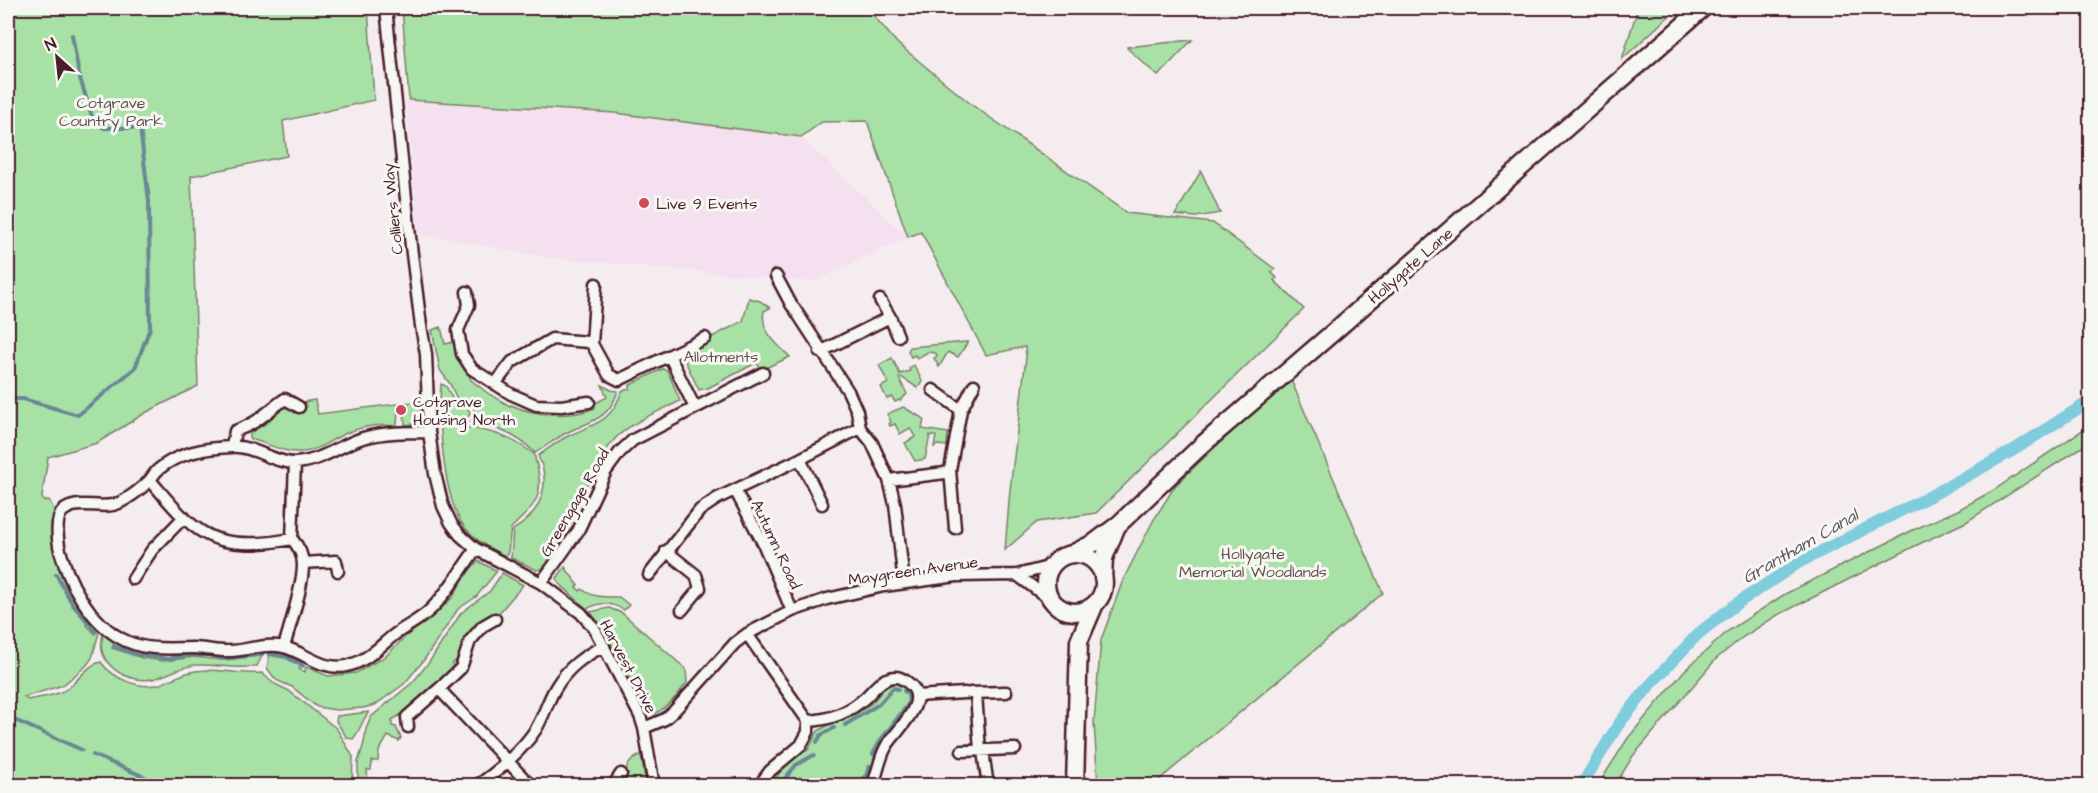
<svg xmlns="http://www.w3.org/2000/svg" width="2098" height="793" viewBox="0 0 2098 793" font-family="'Architects Daughter',sans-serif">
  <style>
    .built { fill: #f4e0ee }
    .green { fill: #a8e1a6; stroke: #798068; stroke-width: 1.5 }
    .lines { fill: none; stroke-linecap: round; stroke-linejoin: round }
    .stream { stroke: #698795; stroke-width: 4 }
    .canal { stroke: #7eccdc; stroke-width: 12 }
    .street-casing { stroke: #4a1f2b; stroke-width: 15 }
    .secondary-casing { stroke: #4a1f2b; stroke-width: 21 }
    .street { stroke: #f6f6f2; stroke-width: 10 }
    .secondary { stroke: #f6f6f2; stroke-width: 16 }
    .poi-dot { fill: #d1495b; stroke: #f6f6f2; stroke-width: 2 }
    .labels { text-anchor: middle; stroke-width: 6; stroke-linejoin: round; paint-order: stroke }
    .park-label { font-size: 16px; fill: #62504a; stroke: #f6f6f2 }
    .poi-label { font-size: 16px; fill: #4a1f2b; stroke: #f6f6f2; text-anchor: start }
    .street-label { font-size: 16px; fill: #4a1f2b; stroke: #f6f6f2 }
    .water-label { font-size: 18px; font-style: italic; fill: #5a5360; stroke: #f6f6f2 }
  </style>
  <rect width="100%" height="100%" fill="#f5ecf0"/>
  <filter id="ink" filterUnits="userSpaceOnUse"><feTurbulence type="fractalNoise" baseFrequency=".0167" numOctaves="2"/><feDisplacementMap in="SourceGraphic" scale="12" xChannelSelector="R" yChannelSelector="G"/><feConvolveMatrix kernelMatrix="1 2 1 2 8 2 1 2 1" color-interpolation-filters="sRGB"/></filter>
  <g filter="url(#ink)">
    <path class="built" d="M 406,100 L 615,113 L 801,137 L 908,237 L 813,282 L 552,258 L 419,234 Z"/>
    <path class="green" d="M 8,8 L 368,8 L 374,100 L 283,121 L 287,156 L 191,176 L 198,386 L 145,413 L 97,443 L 48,457 L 42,497 L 43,501 L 49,500 L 54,509 L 52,539 L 58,567 L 79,605 L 91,617 L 86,624 L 95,634 L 98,627 L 100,629 L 92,658 L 86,666 L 63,685 L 24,697 L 28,700 C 41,697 57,696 68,688 C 79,680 88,664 101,662 C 113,679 140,690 160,684 C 172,680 182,673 195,671 C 217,668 240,675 262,673 L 273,683 L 289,691 L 337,729 L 353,757 L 352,785 L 8,785 Z
      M 402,8 L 867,8 L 897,43 L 972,105 L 1127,213 L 1213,223 L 1275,269 L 1271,272 L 1277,278 L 1274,280 L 1304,309 L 1096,513 L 1037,522 L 1005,550 L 1010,490 L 1026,357 L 1025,347 L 986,355 L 921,232 L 908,237 L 867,121 L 822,122 L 801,137 L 615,113 L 409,100 Z
      M 1638,8 L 1678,8 L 1622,59 Z
      M 1192,40 L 1158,76 L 1127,48 L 1127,47 Z
      M 1201,171 L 1220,213 L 1196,217 L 1175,215 Z
      M 749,298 L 760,301 L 770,308 L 764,311 C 760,331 777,344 790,357 L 763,369 L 756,363 L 708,388 L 699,390 L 684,359 L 685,351 L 743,321 Z
      M 441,327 L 445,344 L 454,342 L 456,356 L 468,373 L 471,380 L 489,394 L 510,406 L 511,405 C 535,416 570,418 595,408 L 594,404 L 607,397 L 602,385 L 611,390 L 618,391 C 608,422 588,421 564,434 C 554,440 545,447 535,453 C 517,434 495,427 470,422 L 475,417 L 474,407 L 469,402 L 459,403 L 450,384 L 440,370 L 432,330 Z
      M 968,342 L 958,357 L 948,352 L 939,367 L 934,358 L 937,356 L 936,353 L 928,352 L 917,358 L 915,355 L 911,357 L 908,351 L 910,347 Z
      M 892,358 L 900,374 L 910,371 L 909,368 L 914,365 L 922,381 L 918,388 L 901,377 L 899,378 L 907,394 L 900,401 L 899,400 L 895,402 L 892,397 L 887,399 L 881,387 L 888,383 L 879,365 Z
      M 662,369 L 667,370 L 669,374 L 680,401 C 658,412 630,422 613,441 C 604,452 593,472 587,485 C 579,502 557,568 537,570 L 511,558 L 513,530 C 539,515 553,485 538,456 C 548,449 559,440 570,435 C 597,423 611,422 622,391 L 630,389 L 630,385 Z
      M 1291,380 L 1383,593 L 1153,785 L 1098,786 L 1094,722 L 1101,640 L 1123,580 L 1153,521 L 1175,486 L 1241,422 Z
      M 441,384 L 446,386 L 457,408 L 467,407 L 471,414 L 465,419 L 465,427 C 495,432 509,436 534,454 C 545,494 540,501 511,528 L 508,552 L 506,556 C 488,548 472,539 461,522 C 443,492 438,419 441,384 Z
      M 315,400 L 318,414 L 420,401 L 420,419 L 415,424 L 405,425 L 404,406 L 398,406 L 397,426 C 378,424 360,426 342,435 C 330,441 318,450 304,452 C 284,454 268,443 250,439 L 250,433 L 268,422 L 276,409 C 289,406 301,402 315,400 Z
      M 903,407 L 924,419 L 922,429 L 948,433 L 947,446 L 937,445 L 934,447 L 936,436 L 930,435 L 925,459 L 915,461 L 905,443 L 915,437 L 910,428 L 900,434 L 895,424 L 890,426 L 889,424 L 891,422 L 887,414 Z
      M 2090,425 L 2090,442 L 1966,522 L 1917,545 L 1776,616 L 1743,637 L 1716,659 L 1633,756 L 1615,785 L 1598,785 L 1628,738 L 1684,671 L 1728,631 L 1785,594 L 1913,530 L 1958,510 L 1994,490 Z
      M 478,561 L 497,571 L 476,597 L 458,609 L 424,660 L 404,684 L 375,705 L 363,708 L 336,710 L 317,707 L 292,687 L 276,680 L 267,668 L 270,652 L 282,654 L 301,663 L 299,669 L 305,672 L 306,667 L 328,676 L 356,673 L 386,656 L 404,638 L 433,616 L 453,597 L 465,575 Z
      M 565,567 L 578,585 L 576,587 L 580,591 L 582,589 C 593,598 605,597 619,597 L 629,605 L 624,610 C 612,603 601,601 587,609 L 558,582 L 557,578 Z
      M 502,573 L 523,585 L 499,613 L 479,624 L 458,662 L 456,660 L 452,664 L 454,667 C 435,687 415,707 392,720 L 392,726 L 396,727 L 401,738 L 399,741 L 388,736 L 379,751 L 378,761 L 372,761 L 371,770 L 367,770 L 368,783 L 373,782 L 373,785 L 358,786 L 358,762 L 364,743 L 366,729 L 371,717 L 413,682 L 430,661 L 461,613 L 490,591 Z
      M 609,608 L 622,613 L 686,669 L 687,683 C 677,695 669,707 654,714 L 649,712 L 600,624 L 590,612 Z
      M 105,633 L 115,641 L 112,648 L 142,658 L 164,661 L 194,657 L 222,660 L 262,656 L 257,666 C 237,670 217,664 196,665 C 182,666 170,674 156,678 C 141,683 120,677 109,664 C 101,654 100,647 103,634 Z
      M 896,683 C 902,684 905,685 908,690 C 921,707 888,728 881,743 C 874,758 872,772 862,785 L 769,786 L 790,760 L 808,750 L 818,731 L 830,724 L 859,712 L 873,702 L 884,688 Z
      M 369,712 C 362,720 360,731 353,739 L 347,738 L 336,721 L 337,716 Z
      M 641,755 L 646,785 L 620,786 C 628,770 623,763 641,755 Z"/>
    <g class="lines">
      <path class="stream" d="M 8,399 L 23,399 L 78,415 L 135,368 L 150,328 L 149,201 L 140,128 L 104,128 L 94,123 L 79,75 L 72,35
        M 56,574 L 73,605 L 96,631
        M 114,646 L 134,654 L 168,659 L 187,655 L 209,655 L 224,659 L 262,654
        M 269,654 L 286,657 L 303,666
        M 8,717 L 82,750
        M 845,725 L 879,704 L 893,688 L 898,689
        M 817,742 L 821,735 L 834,728
        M 873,754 L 881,740 L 909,703 L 908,694 L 904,691
        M 93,755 L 152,780 L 159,786
        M 779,786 L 796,765 L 814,755
        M 856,786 L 867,775 L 870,766"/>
      <path class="canal" d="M 1581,786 L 1618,725 L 1650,685 L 1698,634 L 1736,604 L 1800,562 L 1934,494 L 2012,451 L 2090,401"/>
      <g class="street-casing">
        <path id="street" d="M 386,8 L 411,246 L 421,326 L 426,354 L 429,432 L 435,474 L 443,506 L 451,523 L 460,535 L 476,549 L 541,583 L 581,613 L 594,628 L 640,716 L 644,728 L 654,786
          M 776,276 L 792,306
          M 467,292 L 469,305 L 458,330 L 462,354 L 472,369 L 511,394 L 536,405 L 561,406 L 589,402
          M 880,300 L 890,317 L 898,336
          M 794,308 L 848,391 L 857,411 L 860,428 L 872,443 L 889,480 L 895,504 L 904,583
          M 592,344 L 596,284
          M 820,352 L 890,317
          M 670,357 L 695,408
          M 495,384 L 512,362 L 552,339 L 588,342 L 592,344 L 609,375 L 619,380 L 705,338
          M 933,390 L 961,410
          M 429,432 C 407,432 384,432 363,438 C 340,445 320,462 295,463 C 273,463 254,445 231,447 C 206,448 179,452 159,469 C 155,472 153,476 150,480 C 142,488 129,498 119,503 C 102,511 78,498 63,511 C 54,519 58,546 62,557 C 73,593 100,637 141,646 C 158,650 175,648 193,648 C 206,648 219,652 231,651 C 248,650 266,643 284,647 C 306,653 322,671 347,666 C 367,661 379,647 394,635 C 406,626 420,620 430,610 C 448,593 461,569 476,549
          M 232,446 L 235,431 C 259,423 266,412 285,399 L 299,407
          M 800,459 L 822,504
          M 950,470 L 955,528
          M 150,480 C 166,498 183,521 204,533 C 229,548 265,544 292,539
          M 889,480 L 945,473 L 950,470 L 961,410 L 974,385
          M 735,490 L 763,543 L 792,611
          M 666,551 L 696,575 L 700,588 L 682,610
          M 303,563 L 336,561 L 338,571
          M 649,575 L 700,510 L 718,498 L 800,459 L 860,428
          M 1017,575 L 1052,601
          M 133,579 L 152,550 L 184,517
          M 541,583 L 578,531 L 606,471 L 620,452 L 633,440 L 763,373
          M 495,619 L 483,626 L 470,641 L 461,668 L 439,689 L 531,786
          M 747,634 L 808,721
          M 284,647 C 290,625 303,587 303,565 C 303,555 299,547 292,539 L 295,463
          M 970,693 L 1006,692
          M 976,693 L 980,751
          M 916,696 L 965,693
          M 808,721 C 829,720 850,712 866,697 C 872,691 878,683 886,679 C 895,675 900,677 907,682 C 934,700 895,731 886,747 C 879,759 878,774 872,786
          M 408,727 L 407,717 L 439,689
          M 644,728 L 665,719 L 674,711 L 735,643 L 747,634 L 792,611 L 827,599 L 884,586 L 957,576 L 1017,575 L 1052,566
          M 962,751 L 1015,749
          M 983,751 L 988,786
          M 476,786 C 496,774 524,748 536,729 C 544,716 548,700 556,687 C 568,667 584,656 604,646
          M 613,786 L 621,774
          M 759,786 L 770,771 L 801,745 L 808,732 L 808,721"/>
      </g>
      <g class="secondary-casing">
        <path id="secondary" d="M 1072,554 L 1094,543 L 1118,525 L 1202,445 L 1337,329 L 1703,8
          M1046 583a29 29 0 1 1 58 0a29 29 0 1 1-58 0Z
          M 1103,578 L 1104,558 L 1116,528
          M 1075,786 L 1079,641 L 1094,606"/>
      </g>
      <use href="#street" class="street"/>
      <use href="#secondary" class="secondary"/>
    </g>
  </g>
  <g class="poi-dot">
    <circle cx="644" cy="203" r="6"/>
    <circle cx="401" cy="410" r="6"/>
  </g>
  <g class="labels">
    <g class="park-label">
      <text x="111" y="108">Cotgrave<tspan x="111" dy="18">Country Park</tspan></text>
      <text x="721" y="362">Allotments</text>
      <text x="1253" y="559">Hollygate<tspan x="1253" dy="18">Memorial Woodlands</tspan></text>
    </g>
    <g class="poi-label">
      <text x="656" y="209">Live 9 Events</text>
      <text x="413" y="407">Cotgrave<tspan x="413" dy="18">Housing North</tspan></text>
    </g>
    <g class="street-label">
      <text transform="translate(392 209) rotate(-96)" y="6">Colliers Way</text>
      <text transform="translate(1410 265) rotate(-41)" y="6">Hollygate Lane</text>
      <text transform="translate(574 502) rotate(-60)" y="6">Greengage Road</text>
      <text transform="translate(777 544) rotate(65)" y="6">Autumn Road</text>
      <text transform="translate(913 570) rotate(-8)" y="6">Maygreen Avenue</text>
      <text transform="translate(629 666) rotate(62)" y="6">Harvest Drive</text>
    </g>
    <g class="water-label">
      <text transform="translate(1800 546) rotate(-30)" y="6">Grantham Canal</text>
    </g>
  </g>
  <rect width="2098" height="793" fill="none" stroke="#f6f6f2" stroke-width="30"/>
  <rect x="15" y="15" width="2068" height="763" fill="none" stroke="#4a1f2b" stroke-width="2" filter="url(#ink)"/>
  <g transform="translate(57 57) rotate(333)" stroke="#f6f6f2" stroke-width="4.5" paint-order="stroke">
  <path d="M0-4.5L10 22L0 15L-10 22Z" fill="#4a1f2b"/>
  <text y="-9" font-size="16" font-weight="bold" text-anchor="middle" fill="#4a1f2b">N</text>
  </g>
</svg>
